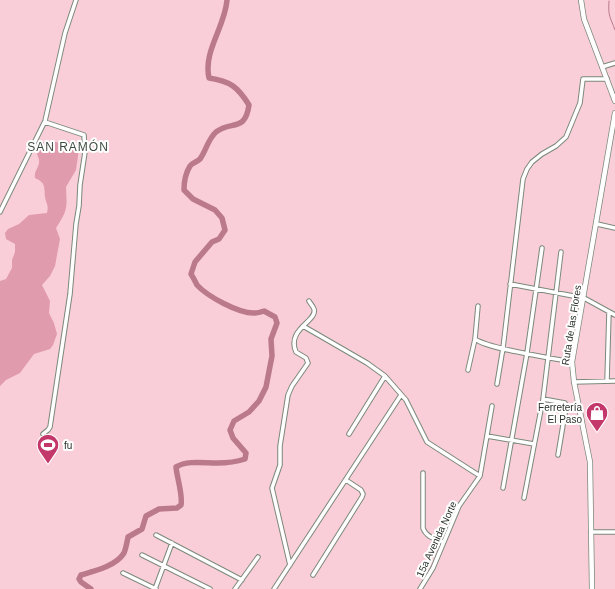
<svg xmlns="http://www.w3.org/2000/svg" width="615" height="589" viewBox="0 0 615 589" font-family="Helvetica,sans-serif">
  <style>
    .green { fill: #faced8 }
    .forest { fill: #e09bad }
    .lines { fill: none; stroke-linecap: round; stroke-linejoin: round }
    .stream { stroke: #bb7a8b; stroke-width: 1 }
    .river { stroke: #bb7a8b; stroke-width: 5.5 }
    .minor-casing { stroke: #7b897a; stroke-width: 5.5 }
    .secondary-casing { stroke: #7b897a; stroke-width: 6 }
    .minor { stroke: #fff; stroke-width: 3.5 }
    .secondary { stroke: #fff; stroke-width: 4.5 }
    .labels { text-anchor: middle; stroke-width: 4; stroke-linejoin: round; paint-order: stroke }
    .street-label { font-size: 10px; fill: #2b312b; stroke: #fff }
    .poi-label { font-size: 10px; fill: #2b312b; stroke: #fff; text-anchor: end }
    .quarter-label { font-size: 12px; letter-spacing: 1px; fill: #3e4b3e; stroke: #fff }
  </style>
  <rect width="100%" height="100%" fill="#e0f0df"/>
  <path class="green" d="M 0,0 L 615,0 L 615,589 L 0,589 Z"/>
  <path class="forest" d="M 67,140 L 79,149 L 76,170 L 66,187 C 67,208 68,210 56,228 L 60,239 L 55,266 L 50,276 L 42,285 L 50,301 L 49,313 L 54,323 L 57,334 L 53,345 L 50,349 L 34,354 L 20,373 L 6,380 L 0,386 L 0,281 L 6,279 L 12,268 L 12,260 L 15,252 L 15,244 L 6,239 L 5,233 L 8,229 L 19,224 L 29,215 L 47,213 C 49,204 46,204 45,197 C 44,187 46,183 35,178 C 34,171 38,169 39,163 C 40,158 36,155 37,151 C 41,136 52,144 61,142 C 63,142 65,141 67,140 Z"/>
  <g class="lines">
    <path class="stream" d="M 609,1 C 608,17 610,16 615,30"/>
    <path class="river" d="M 91,589 L 81,582 L 79,579 L 81,575 C 95,571 116,566 124,553 C 126,548 127,542 128,537 L 142,529 L 146,516 L 159,509 L 177,508 L 181,505 C 183,495 177,478 176,467 C 188,460 203,463 217,463 C 226,463 236,462 245,459 L 246,453 L 233,438 L 230,430 L 234,421 L 249,412 L 259,401 L 266,387 L 272,356 L 271,339 L 277,323 L 275,317 L 264,311 C 261,312 258,313 255,313 C 239,314 207,296 197,285 C 195,281 193,277 191,274 L 195,262 L 212,242 L 219,239 L 225,230 L 222,218 L 215,210 L 193,199 L 184,190 C 184,181 185,174 190,166 C 192,163 197,162 200,159 C 206,151 208,139 216,132 C 231,120 245,133 249,105 C 238,87 230,81 209,78 C 203,51 225,27 227,0"/>
    <g class="minor-casing">
      <path id="minor" d="M 602,67 L 615,63
        M 0,212 L 45,121 L 65,33 L 76,0
        M 597,224 L 615,228
        M 510,284 L 584,298 L 615,315
        M 478,306 L 475,339 C 488,349 552,358 572,362
        M 303,326 L 367,363 L 385,376 L 406,400 L 427,442 L 480,476
        M 468,370 L 475,339
        M 607,381 L 609,312
        M 574,382 L 615,381
        M 497,384 L 503,348 L 523,179 L 527,169 L 532,162 L 542,154 L 556,146 L 566,137 L 580,103 L 583,79 L 607,79
        M 543,399 L 565,403 L 566,407 L 558,455
        M 43,434 L 48,430 L 50,427 L 70,294 L 76,224 L 79,206 L 80,185 L 85,152 L 84,135 L 45,122
        M 349,434 L 385,376
        M 487,436 L 534,444
        M 423,473 L 423,528 C 426,537 435,539 443,542
        M 503,488 L 527,353 L 542,248
        M 524,498 L 543,399 L 561,252
        M 591,532 L 615,532
        M 156,535 L 242,580
        M 142,555 L 210,589
        M 290,565 L 272,488 L 280,465 L 280,446 L 288,395 L 292,386 L 308,363 L 306,358 L 296,352 C 286,329 318,321 314,309 C 313,306 310,303 309,301
        M 123,573 L 156,589
        M 313,575 L 362,497 L 363,494 L 361,490 L 346,480
        M 155,589 L 172,543
        M 235,589 L 258,557
        M 274,589 L 401,395
        M 420,589 L 433,568 L 459,506 L 480,476 L 492,406"/>
    </g>
    <g class="secondary-casing">
      <path id="secondary" d="M 581,0 L 584,19 L 615,101
        M 592,589 L 590,462 L 574,382 L 572,362 L 615,113"/>
    </g>
    <use href="#minor" class="minor"/>
    <use href="#secondary" class="secondary"/>
  </g>
  <defs>
    <g id="shop-pin" transform="scale(1.15)"><path d="M0 17L-7.5 6A9.5 9.5 0 1 1 7.5 6Z" fill="#c3376b" stroke="#fff"/><path d="M-5-2.5h2.3a2.7 3.5 0 0 1 5.4 0H5L5.5 6h-11ZM-1.5-2.5h3a1.5 2.3 0 0 0-3 0Z" fill="#fff"/></g>
    <g id="stadium-pin" transform="scale(1.15)"><path d="M0 17L-7.5 6A9.5 9.5 0 1 1 7.5 6Z" fill="#c3376b" stroke="#fff"/><path d="M0-5a6.5 5 0 1 0 0 10a6.5 5 0 1 0 0-10ZM-3.5-1.8h7v3.6h-7Z" fill="#fff"/></g>
  </defs>
  <g fill-rule="evenodd">
    <use href="#shop-pin" x="597" y="413"/>
    <use href="#stadium-pin" x="48" y="445"/>
  </g>
  <g class="labels">
    <g class="street-label">
      <text transform="translate(571 325) rotate(-81)" y="4">Ruta de las Flores</text>
      <text transform="translate(436 539) rotate(-65)" y="4">15a Avenida Norte</text>
    </g>
    <g class="poi-label">
      <text x="582" y="411">Ferretería<tspan x="582" dy="12">El Paso</tspan></text>
      <text x="64" y="449" text-anchor="start">fu</text>
    </g>
    <g class="quarter-label">
      <text x="68" y="151">SAN RAMÓN</text>
    </g>
  </g>
</svg>
